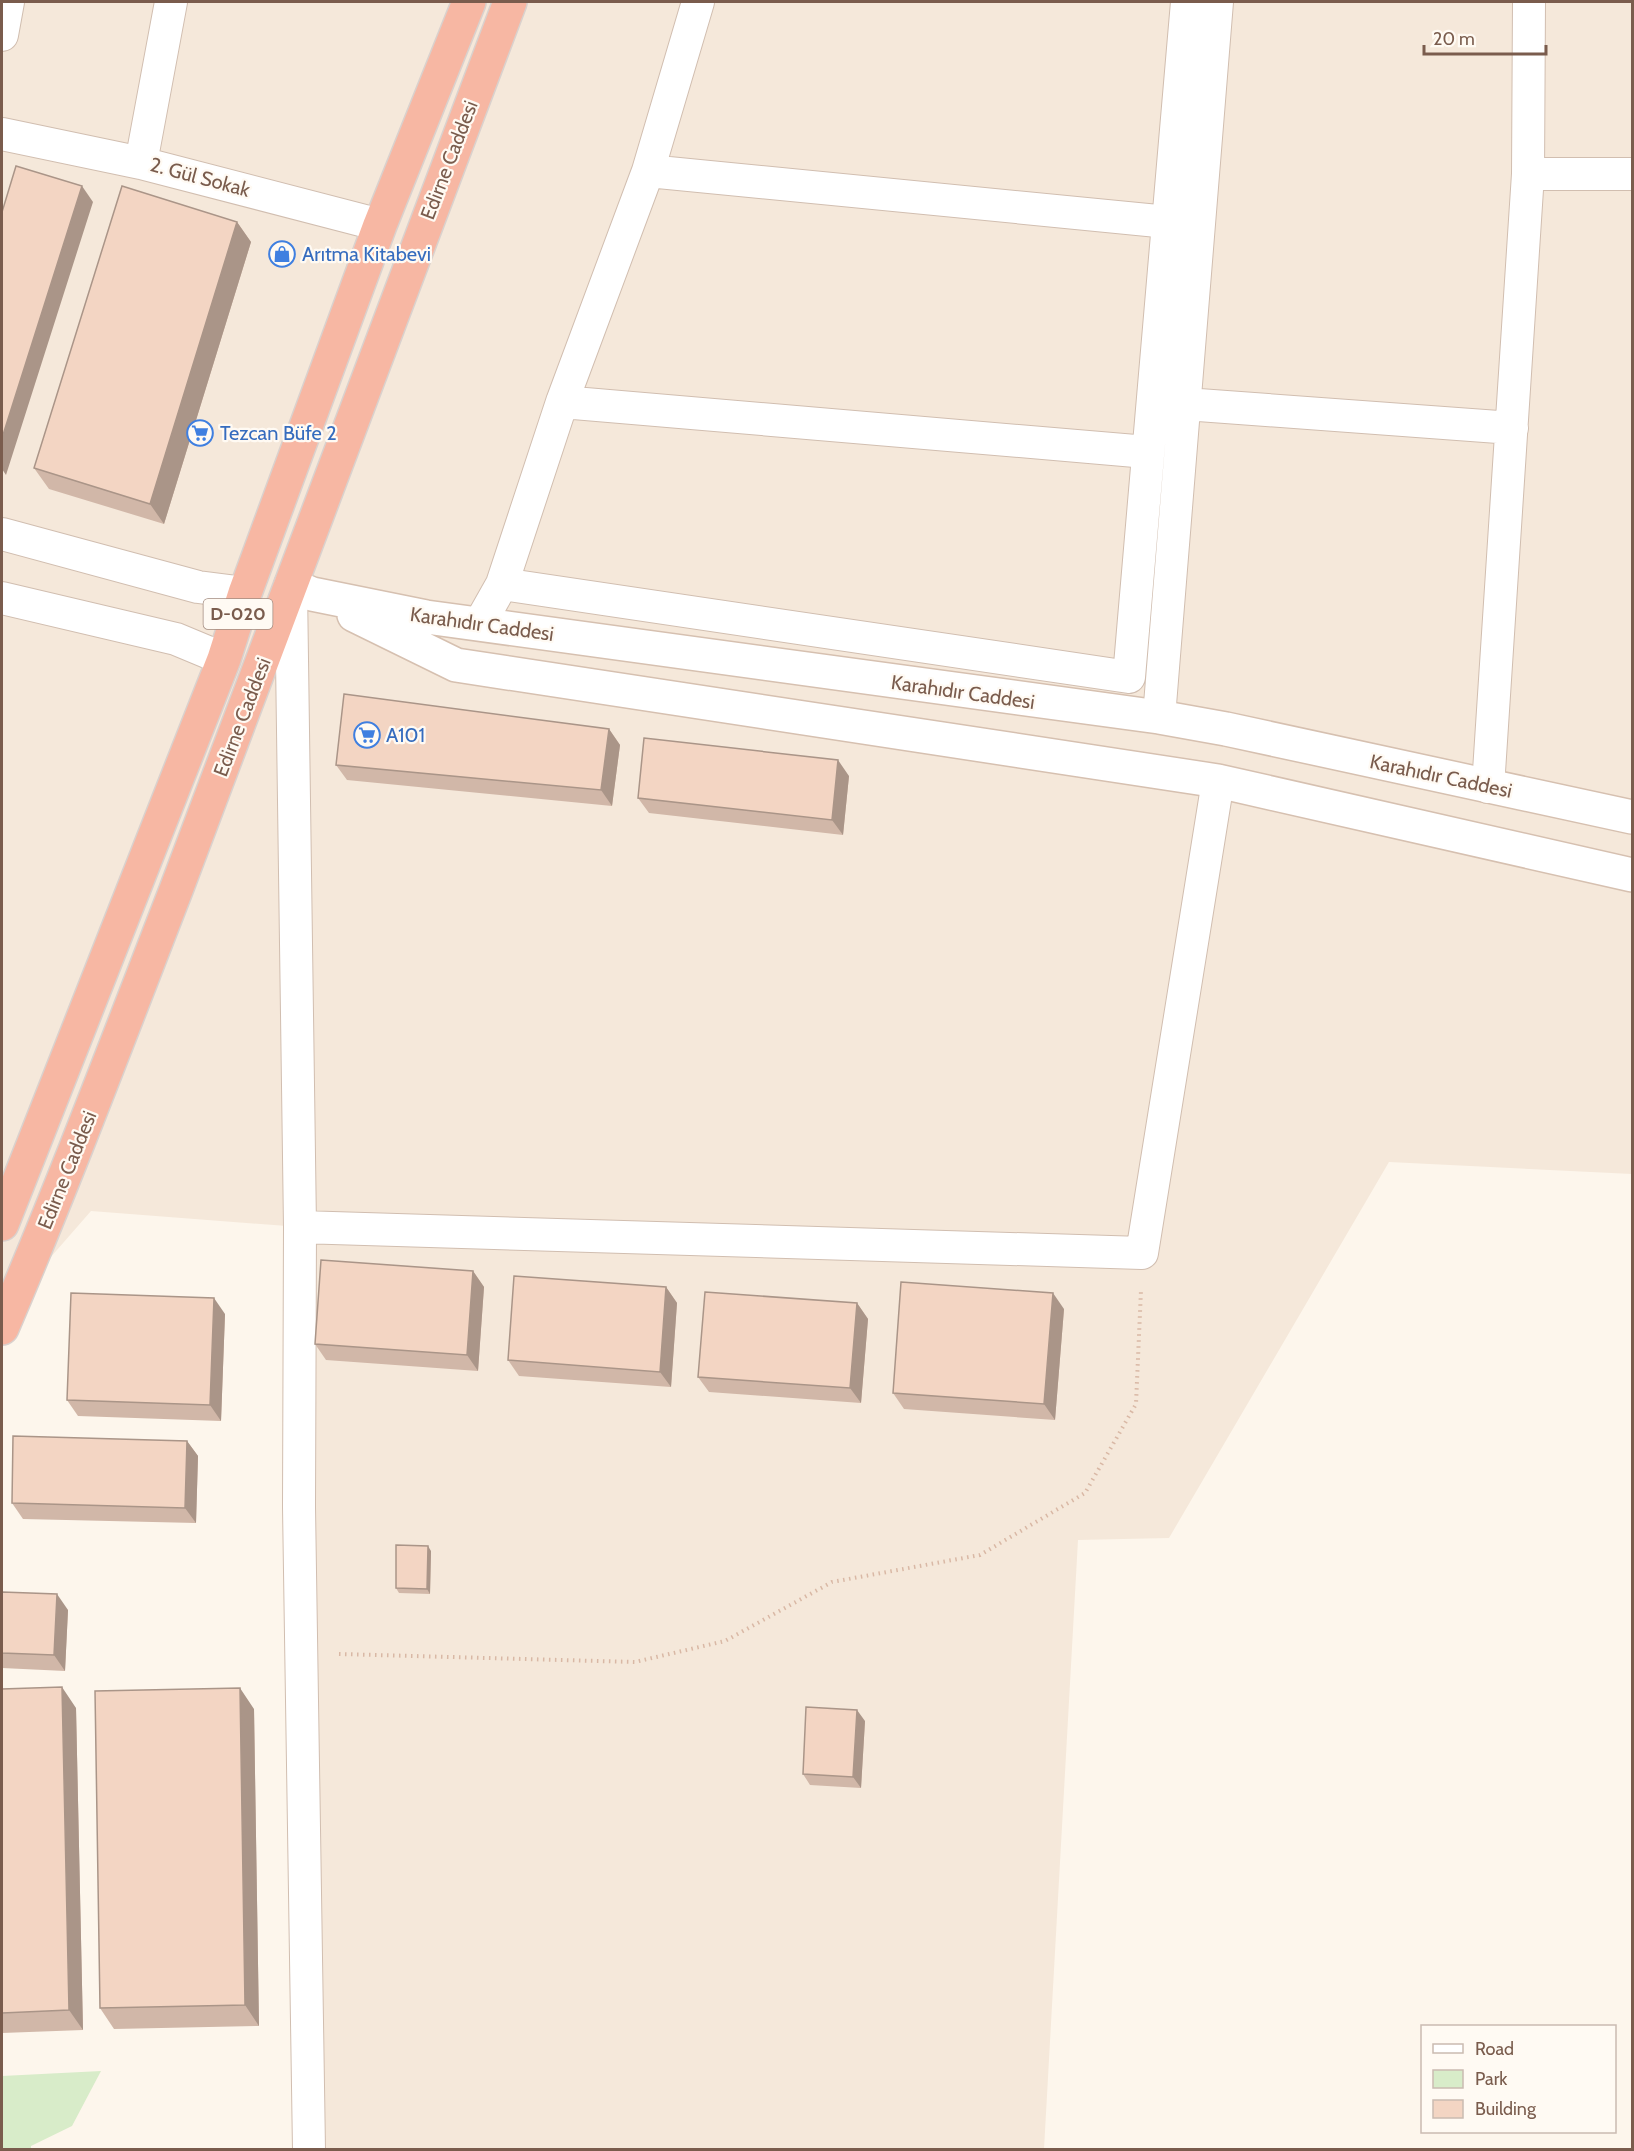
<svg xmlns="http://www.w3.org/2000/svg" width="1634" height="2151" viewBox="0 0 1634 2151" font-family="Cabin,sans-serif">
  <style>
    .residential { fill: #f5e8da }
    .green { fill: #d8ecc9 }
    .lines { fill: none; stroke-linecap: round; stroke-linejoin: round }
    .street-casing { stroke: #d1beb0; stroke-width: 34 }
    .secondary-casing { stroke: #d6c0b0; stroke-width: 36 }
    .highway-casing { stroke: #dad1cd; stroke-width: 36 }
    .path { stroke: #d9b8a5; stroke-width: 4; stroke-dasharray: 1.5 4.5; stroke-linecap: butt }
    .street { stroke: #fff; stroke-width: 32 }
    .secondary { stroke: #fff; stroke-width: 33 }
    .highway { stroke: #f7b7a3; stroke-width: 33 }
    .wall { fill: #d1b7a8 }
    .shaded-wall { fill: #aa9588 }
    .building { fill: #f3d5c3; stroke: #aa9588; stroke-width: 1.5 }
    .labels { text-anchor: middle; stroke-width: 4.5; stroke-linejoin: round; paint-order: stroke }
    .shield { fill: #fffaf3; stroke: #a28b7f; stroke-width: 1.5 }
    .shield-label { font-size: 18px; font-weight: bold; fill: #7a5c4d }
    .street-label { font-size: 20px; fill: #7a5c4d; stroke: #fffaf3 }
    .shop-label { font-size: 20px; fill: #366cbe; stroke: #fffaf3; text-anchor: start }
  </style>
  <rect width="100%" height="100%" fill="#fdf6ec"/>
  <path class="residential" d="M 2,2 L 1632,2 L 1632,1174 L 1389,1162 L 1169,1538 L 1078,1540 L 1044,2149 L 308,2149 L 300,1227 L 91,1211 L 2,1313 Z"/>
  <path class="green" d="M 101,2071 L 72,2126 L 31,2146 L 31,2149 L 2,2149 L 2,2076 Z"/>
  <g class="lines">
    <g class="street-casing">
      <path id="street" d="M 171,2 L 141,163 L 380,225
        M 1529,2 L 1528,174 L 1632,174
        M 2,35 L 8,2
        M 2,134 L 141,163
        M 648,171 L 1168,222
        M 562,402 L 1147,452
        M 1185,404 L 1512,428
        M 2,534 L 198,587 L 245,593
        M 502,584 L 1129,677 L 1187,2
        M 291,588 L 300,1227 L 299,1507 L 309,2150
        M 2,598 L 176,639 L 224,659
        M 480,623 L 502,584 L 562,402 L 648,171 L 698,2
        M 1159,717 L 1217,2
        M 1488,787 L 1528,174
        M 300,1227 L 1142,1253 L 1218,781"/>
    </g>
    <g class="secondary-casing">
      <path id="secondary" d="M 291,585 L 312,594 L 426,617 L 1159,717 L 1226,729 L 1632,817
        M 354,615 L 456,665 L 1218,781 L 1632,875"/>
    </g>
    <g class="highway-casing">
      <path id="highway" d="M 2,1224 L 224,659 L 245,593 L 380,225 L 469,2
        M 2,1328 C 64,1183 119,1037 176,890 C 289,594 397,297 510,2"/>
    </g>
    <path class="path" d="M 339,1654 L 635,1662 L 725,1641 L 832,1582 L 980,1555 L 1085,1493 L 1136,1404 L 1141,1290"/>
    <use href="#street" class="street"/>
    <use href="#secondary" class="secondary"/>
    <use href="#highway" class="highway"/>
  </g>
  <path class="wall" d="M 237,222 L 251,242 L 164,524 L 49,489 L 34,468 Z
    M 609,729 L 620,745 L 612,806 L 347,780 L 336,765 Z
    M 849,776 L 843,835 L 649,813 L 638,798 Z
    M 473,1271 L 484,1287 L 478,1371 L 326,1360 L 315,1344 Z
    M 666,1287 L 677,1303 L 671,1387 L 519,1376 L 508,1360 Z
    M 857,1303 L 868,1319 L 861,1403 L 709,1392 L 698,1377 Z
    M 1064,1309 L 1055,1420 L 904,1409 L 893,1393 Z
    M 225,1314 L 221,1421 L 78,1416 L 67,1400 Z
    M 187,1441 L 198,1456 L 196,1523 L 23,1519 L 12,1503 Z
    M 431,1551 L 430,1594 L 399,1593 L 396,1588 Z
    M 2,1592 L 68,1610 L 65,1671 L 2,1668 Z
    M 2,1689 L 76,1708 L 83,2030 L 2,2033 Z
    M 254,1709 L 259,2026 L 114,2029 L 100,2008 Z
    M 865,1721 L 861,1788 L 810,1785 L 803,1774 Z"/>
  <path class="shaded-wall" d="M 82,186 L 93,202 L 6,475 L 2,469 L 2,438 Z
    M 237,222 L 251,242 L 164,524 L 150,504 Z
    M 609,729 L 620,745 L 612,806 L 601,790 Z
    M 838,760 L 849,776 L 843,835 L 832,820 Z
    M 473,1271 L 484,1287 L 478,1371 L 467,1355 Z
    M 666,1287 L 677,1303 L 671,1387 L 660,1372 Z
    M 1053,1293 L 1064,1309 L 1055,1420 L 1044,1404 Z
    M 214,1298 L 225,1314 L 221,1421 L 210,1405 Z
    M 857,1303 L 868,1319 L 861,1403 L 850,1388 Z
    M 187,1441 L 198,1456 L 196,1523 L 185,1508 Z
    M 428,1546 L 431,1551 L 430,1594 L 427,1589 Z
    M 57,1594 L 68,1610 L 65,1671 L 54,1655 Z
    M 62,1687 L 76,1708 L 83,2030 L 69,2010 Z
    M 240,1688 L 254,1709 L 259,2026 L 245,2005 Z
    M 857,1710 L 865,1721 L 861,1788 L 853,1777 Z"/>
  <path class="building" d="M 16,166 L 82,186 L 2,438 L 2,212 Z
    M 122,186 L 237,222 L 150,504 L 34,468 Z
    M 344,694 L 609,729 L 601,790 L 336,765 Z
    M 644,738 L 838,760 L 832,820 L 638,798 Z
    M 321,1260 L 473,1271 L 467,1355 L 315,1344 Z
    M 514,1276 L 666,1287 L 660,1372 L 508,1360 Z
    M 901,1282 L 1053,1293 L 1044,1404 L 893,1393 Z
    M 705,1292 L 857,1303 L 850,1388 L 698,1377 Z
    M 71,1293 L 214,1298 L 210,1405 L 67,1400 Z
    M 13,1436 L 187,1441 L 185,1508 L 12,1503 Z
    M 396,1545 L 428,1546 L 427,1589 L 396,1588 Z
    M 2,1592 L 57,1594 L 54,1655 L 2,1653 Z
    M 62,1687 L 69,2010 L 2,2013 L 2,1689 Z
    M 240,1688 L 245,2005 L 100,2008 L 95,1691 Z
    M 806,1707 L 857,1710 L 853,1777 L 803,1774 Z"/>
  <defs>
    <g id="shop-ring" transform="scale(1.35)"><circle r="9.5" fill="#fffaf3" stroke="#3f7fe0" stroke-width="1.5"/><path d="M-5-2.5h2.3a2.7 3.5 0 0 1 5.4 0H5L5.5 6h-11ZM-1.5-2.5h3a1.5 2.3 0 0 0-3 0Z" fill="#3f7fe0"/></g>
    <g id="supermarket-ring" transform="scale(1.35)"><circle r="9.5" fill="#fffaf3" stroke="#3f7fe0" stroke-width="1.5"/><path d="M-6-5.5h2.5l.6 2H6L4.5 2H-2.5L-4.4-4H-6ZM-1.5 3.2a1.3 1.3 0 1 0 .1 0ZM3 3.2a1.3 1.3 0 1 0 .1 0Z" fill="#3f7fe0"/></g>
  </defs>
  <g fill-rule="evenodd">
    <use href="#shop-ring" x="282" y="254"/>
    <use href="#supermarket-ring" x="200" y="433"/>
    <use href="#supermarket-ring" x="367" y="735"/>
  </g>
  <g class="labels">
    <rect class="shield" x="203.5" y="599" width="69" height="30" rx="4.5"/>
    <g class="shield-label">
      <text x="238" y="620">D-020</text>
    </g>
    <g class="street-label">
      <text transform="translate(449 160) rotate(-69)" y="7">Edirne Caddesi</text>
      <text transform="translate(200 177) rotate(15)" y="7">2. Gül Sokak</text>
      <text transform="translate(482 624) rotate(8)" y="7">Karahıdır Caddesi</text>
      <text transform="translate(963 692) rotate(8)" y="7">Karahıdır Caddesi</text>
      <text transform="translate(242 717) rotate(-69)" y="7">Edirne Caddesi</text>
      <text transform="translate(1441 776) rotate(12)" y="7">Karahıdır Caddesi</text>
      <text transform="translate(67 1170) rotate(-68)" y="7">Edirne Caddesi</text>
    </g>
    <g class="shop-label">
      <text x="302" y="261">Arıtma Kitabevi</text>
      <text x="220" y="440">Tezcan Büfe 2</text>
      <text x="386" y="742">A101</text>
    </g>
  </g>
  <rect width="1634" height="2151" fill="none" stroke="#7a5c4d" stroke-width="6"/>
  <rect x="1421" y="2025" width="195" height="108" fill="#fffaf3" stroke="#cabbb1" stroke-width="1.5"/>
  <rect x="1433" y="2044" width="30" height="9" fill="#ffffff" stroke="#cabbb1" stroke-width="1.5"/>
  <text x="1475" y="2055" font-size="18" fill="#7a5c4d">Road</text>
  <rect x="1433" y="2070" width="30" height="18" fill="#d8ecc9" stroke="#cabbb1" stroke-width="1.5"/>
  <text x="1475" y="2085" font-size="18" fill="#7a5c4d">Park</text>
  <rect x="1433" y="2100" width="30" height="18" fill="#f3d5c3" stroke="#cabbb1" stroke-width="1.5"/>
  <text x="1475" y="2115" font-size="18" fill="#7a5c4d">Building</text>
  <path d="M1424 45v9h122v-9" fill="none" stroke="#7a5c4d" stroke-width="3"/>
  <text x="1433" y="45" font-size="18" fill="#7a5c4d" stroke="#fffaf3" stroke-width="4.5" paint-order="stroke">20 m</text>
</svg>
